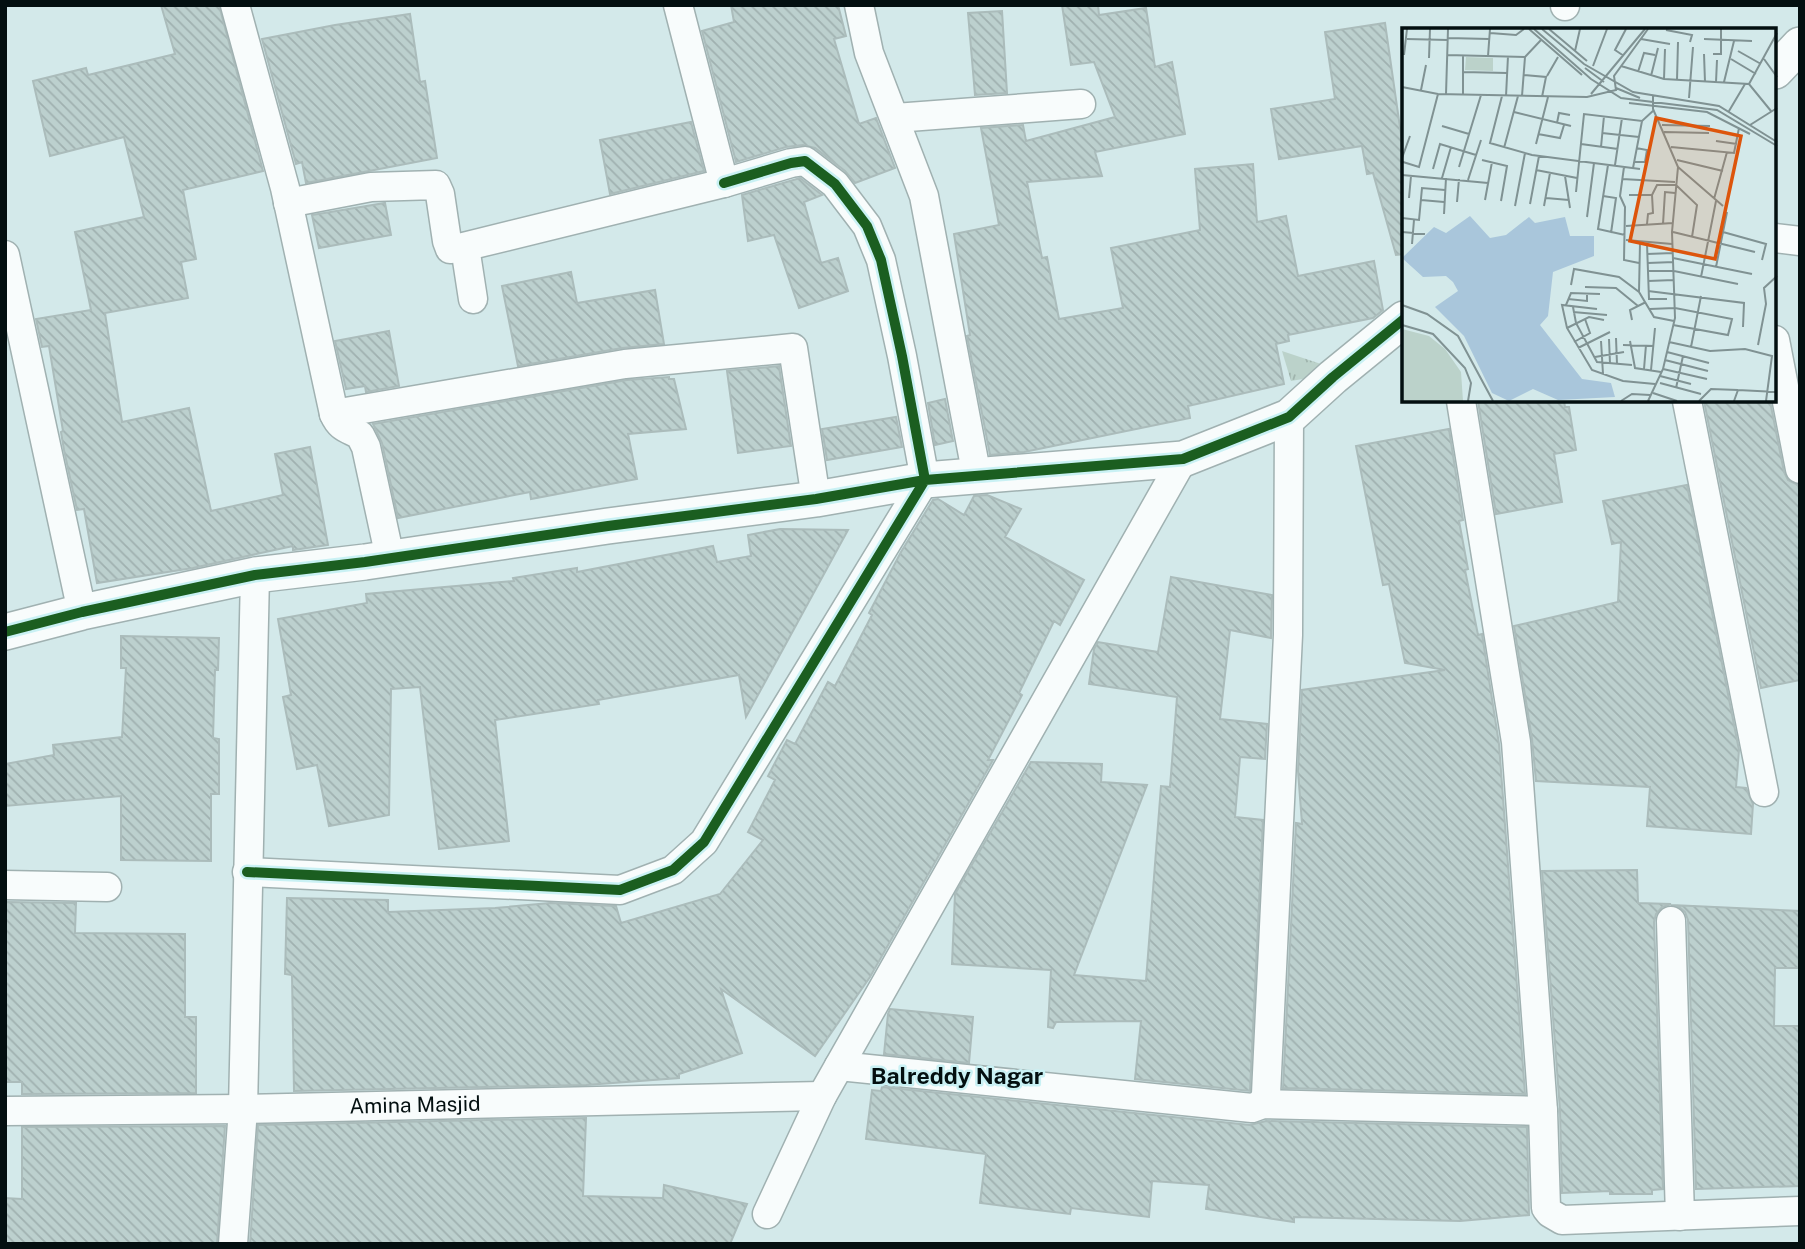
<svg xmlns="http://www.w3.org/2000/svg" width="1805" height="1249" viewBox="0 0 1805 1249" font-family="'Public Sans',sans-serif">
  <style>
    .grass { fill: url(#grass-tufts) }
    .building { fill: url(#building-back-hatch); stroke: #abbcbb; stroke-width: 2 }
    .lines { fill: none; stroke-linecap: round; stroke-linejoin: round }
    .minor-casing { stroke: #a0b1b1; stroke-width: 31 }
    .tertiary-casing { stroke: #a0b1b1; stroke-width: 38 }
    .minor { stroke: #f8fcfc; stroke-width: 28 }
    .tertiary { stroke: #f8fcfc; stroke-width: 35 }
    .cycleway-casing { stroke: #c9f1f4; stroke-width: 15 }
    .cycleway { stroke: #1b5e20; stroke-width: 10 }
    .labels { text-anchor: middle; stroke-width: 5; stroke-linejoin: round; paint-order: stroke }
    .street-label { font-size: 21px; fill: #030f10; stroke: #c9f1f4 }
    .neighbourhood-label { font-size: 23px; font-weight: bold; fill: #030f10; stroke: #c9f1f4 }
    .inset-road { fill: none; stroke: #809293; stroke-width: 2 }
    .view { fill: #dd550c; fill-opacity: 0.15; stroke: #dd550c; stroke-width: 3.5 }
    .inset-edge { fill: none; stroke: #030f10; stroke-width: 3.5 }
  </style>
  <defs>
    <pattern id="grass-tufts" width="24" height="20" patternUnits="userSpaceOnUse" patternTransform="scale(1.75)"><rect width="24" height="20" fill="#bbd2ca"/><path d="M3 7l-1-3M5 7V3M7 7l1-3M15 17l-1-3M17 17v-4M19 17l1-3" fill="none" stroke="#9fb3ac"/></pattern>
    <pattern id="building-back-hatch" width="6" height="6" patternUnits="userSpaceOnUse" patternTransform="scale(1.75)"><rect width="6" height="6" fill="#bcd0ce"/><path d="M-1 5l2 2M0 0l6 6M5-1l2 2" fill="none" stroke="#a0b1b0"/></pattern>
  </defs>
  <rect width="100%" height="100%" fill="#d3e9ea"/>
  <path class="grass" d="M 1282,351 L 1342,371 L 1338,373 L 1291,381 Z"/>
  <path class="building" d="M 161,5 L 219,5 L 263,171 L 183,190 L 196,259 L 181,262 L 188,298 L 105,313 L 122,422 L 189,408 L 211,511 L 283,495 L 275,454 L 310,447 L 328,545 L 293,550 L 293,546 L 193,568 L 97,583 L 84,509 L 77,510 L 64,450 L 61,432 L 63,431 L 49,346 L 42,347 L 36,319 L 91,310 L 75,232 L 144,217 L 124,137 L 50,156 L 33,81 L 86,68 L 88,75 L 175,54 Z
    M 731,5 L 838,5 L 846,36 L 834,39 L 859,124 L 876,118 L 895,168 L 855,183 L 845,171 L 815,148 L 803,145 L 786,147 L 736,162 L 702,31 L 734,22 Z
    M 1062,5 L 1098,5 L 1099,15 L 1146,8 L 1155,67 L 1172,62 L 1185,134 L 1095,152 L 1102,176 L 1027,182 L 1042,258 L 1047,257 L 1059,319 L 1123,308 L 1111,248 L 1200,230 L 1195,169 L 1253,164 L 1257,222 L 1286,216 L 1298,276 L 1374,261 L 1383,310 L 1373,318 L 1288,335 L 1289,341 L 1276,344 L 1284,384 L 1188,406 L 1190,418 L 1024,452 L 990,455 L 967,336 L 970,335 L 954,234 L 999,225 L 981,128 L 1023,125 L 1026,141 L 1115,117 L 1094,62 L 1071,65 Z
    M 1002,11 L 1007,93 L 975,95 L 968,13 Z
    M 410,14 L 420,82 L 425,81 L 437,158 L 306,183 L 302,162 L 296,164 L 262,39 L 335,25 Z
    M 1385,23 L 1404,155 L 1404,254 L 1396,255 L 1373,173 L 1367,174 L 1362,146 L 1279,159 L 1271,109 L 1335,99 L 1325,32 Z
    M 691,122 L 704,171 L 610,194 L 600,140 Z
    M 800,178 L 822,195 L 804,202 L 821,263 L 838,258 L 848,291 L 799,308 L 774,235 L 748,241 L 742,195 Z
    M 385,203 L 391,235 L 319,248 L 312,215 Z
    M 571,272 L 577,303 L 655,290 L 664,344 L 622,348 L 518,366 L 502,286 Z
    M 389,331 L 399,386 L 366,392 L 365,386 L 346,389 L 335,341 Z
    M 779,366 L 791,446 L 738,453 L 727,371 Z
    M 669,377 L 669,379 L 674,379 L 686,429 L 628,434 L 637,479 L 531,499 L 530,492 L 398,518 L 382,443 L 373,424 L 627,380 Z
    M 945,399 L 953,441 L 935,445 L 928,403 Z
    M 1478,401 L 1564,401 L 1565,407 L 1569,407 L 1576,450 L 1554,454 L 1562,502 L 1496,514 Z
    M 1704,401 L 1770,401 L 1784,472 L 1788,480 L 1798,485 L 1800,494 L 1800,680 L 1761,688 Z
    M 896,417 L 902,447 L 827,460 L 822,429 Z
    M 1449,429 L 1463,520 L 1459,521 L 1468,569 L 1465,570 L 1478,635 L 1482,634 L 1499,744 L 1525,1094 L 1283,1088 L 1296,823 L 1302,824 L 1298,771 L 1302,690 L 1445,670 L 1405,663 L 1389,584 L 1383,585 L 1356,446 Z
    M 1687,485 L 1739,750 L 1736,787 L 1746,788 L 1753,804 L 1751,834 L 1647,826 L 1650,787 L 1536,781 L 1532,739 L 1514,626 L 1618,602 L 1621,542 L 1612,544 L 1603,501 Z
    M 987,495 L 1021,509 L 1005,537 L 1084,580 L 1060,625 L 1054,621 L 1019,693 L 1022,695 L 988,760 L 993,760 L 870,977 L 815,1056 L 721,989 L 742,1053 L 679,1074 L 679,1078 L 586,1085 L 294,1091 L 292,975 L 285,974 L 287,898 L 388,900 L 388,912 L 495,908 L 550,903 L 616,906 L 621,923 L 720,894 L 763,840 L 748,832 L 775,780 L 768,776 L 787,740 L 795,744 L 828,682 L 835,686 L 872,615 L 869,613 L 901,552 L 933,500 L 938,499 L 964,515 L 974,496 Z
    M 780,529 L 848,530 L 746,717 L 739,675 L 598,700 L 599,704 L 495,720 L 509,841 L 439,849 L 420,687 L 391,689 L 389,815 L 329,826 L 317,765 L 297,769 L 283,697 L 291,695 L 278,619 L 367,603 L 366,594 L 514,581 L 513,578 L 577,568 L 577,572 L 713,546 L 717,562 L 751,556 L 748,535 Z
    M 1171,577 L 1272,595 L 1271,638 L 1230,630 L 1220,719 L 1267,724 L 1265,759 L 1240,757 L 1235,817 L 1263,820 L 1250,1091 L 1135,1079 L 1141,1021 L 1056,1022 L 1053,1028 L 1048,1027 L 1051,970 L 952,964 L 955,894 L 1031,762 L 1102,764 L 1101,782 L 1147,785 L 1074,975 L 1146,981 L 1161,786 L 1170,787 L 1177,697 L 1089,684 L 1094,649 L 1098,642 L 1158,652 Z
    M 121,636 L 219,638 L 218,670 L 215,670 L 213,738 L 219,739 L 219,794 L 211,794 L 211,861 L 121,860 L 121,796 L 5,806 L 5,764 L 54,755 L 53,745 L 122,737 L 126,668 L 121,668 Z
    M 1637,870 L 1638,903 L 1671,904 L 1662,907 L 1656,914 L 1654,922 L 1663,1189 L 1652,1190 L 1652,1194 L 1610,1194 L 1610,1191 L 1562,1193 L 1560,1110 L 1542,871 Z
    M 5,902 L 76,903 L 75,933 L 185,934 L 185,1017 L 196,1017 L 196,1093 L 22,1094 L 22,1082 L 5,1082 Z
    M 1671,905 L 1800,911 L 1800,968 L 1775,968 L 1774,1026 L 1800,1026 L 1800,1186 L 1696,1189 L 1688,920 L 1685,912 L 1678,906 Z
    M 890,1009 L 973,1017 L 969,1063 L 884,1054 L 888,1014 Z
    M 882,1087 L 1250,1125 L 1266,1121 L 1527,1127 L 1529,1215 L 1460,1221 L 1294,1217 L 1294,1222 L 1206,1209 L 1209,1185 L 1152,1181 L 1149,1217 L 1071,1208 L 1070,1214 L 980,1203 L 986,1154 L 866,1139 L 872,1090 L 881,1091 Z
    M 586,1118 L 583,1196 L 663,1198 L 664,1185 L 747,1204 L 730,1244 L 250,1244 L 258,1125 Z
    M 225,1126 L 217,1244 L 5,1244 L 5,1198 L 22,1199 L 22,1127 Z"/>
  <g class="lines">
    <g class="minor-casing">
      <g id="minor">
        <path d="M 235,5 L 285,188 L 334,414 C 340,428 347,428 360,435 L 366,447 L 390,558"/>
        <path d="M 859,5 L 869,53 L 924,196 L 977,477"/>
        <path d="M 1565,5 L 1565,6"/>
        <path d="M 895,118 L 1081,104"/>
        <path d="M 288,203 L 371,187 L 436,185 L 440,194 L 447,241 L 450,249 L 459,248 L 724,183 L 678,5"/>
        <path d="M 1775,238 L 1800,241"/>
        <path d="M 465,247 L 473,299"/>
        <path d="M 5,255 L 82,612"/>
        <path d="M 1775,340 L 1800,469"/>
        <path d="M 1461,401 L 1516,742 L 1543,1111 L 1546,1208 L 1550,1213 L 1562,1220 L 1800,1211"/>
        <path d="M 1687,401 L 1764,792"/>
        <path d="M 334,414 L 625,364 L 793,348 L 816,499"/>
        <path d="M 247,872 L 620,890 L 673,870 L 704,842 L 925,480 L 902,356 L 881,260 L 867,226 L 835,184 L 805,161 L 791,163 L 724,183"/>
        <path d="M 5,885 L 107,887"/>
        <path d="M 1671,921 L 1680,1216"/>
        <path d="M 839,1066 L 1252,1108 L 1263,1104 L 1543,1111"/>
        <path d="M 1263,1104 L 1266,1094 L 1288,635 L 1289,417"/>
        <path id="s1" d="M 5,1111 L 243,1109 L 822,1096"/>
        <path d="M 767,1214 L 822,1096 L 839,1066 L 1183,459"/>
        <path d="M 233,1244 L 243,1109 L 255,575"/>
      </g>
    </g>
    <g class="tertiary-casing">
      <path id="tertiary" d="M 1775,71 L 1800,45
        M 5,632 L 82,612 L 255,575 L 365,562 L 608,526 L 816,499 L 925,480 L 1183,459 L 1289,417 L 1333,377 L 1404,319"/>
    </g>
    <use href="#minor" class="minor"/>
    <use href="#tertiary" class="tertiary"/>
    <g class="cycleway-casing">
      <path id="cycleway" d="M 5,632 L 82,612 L 255,575 L 365,562 L 608,526 L 816,499 L 925,480 L 1183,459 L 1289,417 L 1333,377 L 1404,319
        M 247,872 L 620,890 L 673,870 L 704,842 L 925,480 L 902,356 L 881,260 L 867,226 L 835,184 L 805,161 L 791,163 L 724,183"/>
    </g>
    <use href="#cycleway" class="cycleway"/>
  </g>
  <g class="labels">
    <g class="street-label">
      <text dy="7" stroke="none"><textPath href="#s1" startOffset="410">Amina Masjid</textPath></text>
    </g>
    <g class="neighbourhood-label">
      <text x="957" y="1084">Balreddy Nagar</text>
    </g>
  </g>
  <g transform="translate(1402 28)">
    <rect width="374" height="374" fill="#d3e9ea"/>
    <path d="M 64,29 L 91,30 L 91,43 L 63,42 ZM 0,301 L 27,308 L 43,321 L 59,344 L 61,373 L 0,373 Z" fill="#bbd2ca"/>
    <path d="M 68,188 L 88,210 L 104,207 L 127,189 L 133,195 L 163,189 L 168,208 L 192,208 L 192,228 L 151,244 L 146,288 L 138,297 L 180,351 L 209,355 L 213,369 L 156,372 L 131,361 L 107,373 L 90,365 L 62,308 L 33,279 L 56,263 L 51,254 L 44,248 L 21,249 L 0,230 L 32,199 L 44,205 Z" fill="#a9c6db"/>
    <path class="inset-road" d="M 127,1 L 180,47M 132,1 L 189,51 L 219,70 L 315,82 L 375,118M 140,1 L 182,36 L 231,64 L 317,78 L 375,114M 147,1 L 185,33M 264,2 L 290,7 L 288,14M 88,5 L 114,7 L 122,1M 46,10 L 87,11M 5,11 L 46,12M 239,11 L 268,16M 302,11 L 350,13M 173,23 L 178,1M 336,23 L 359,36M 302,26 L 303,54M 311,26 L 319,26 L 319,1M 2,27 L 5,1M 45,27 L 123,29 L 139,12M 86,28 L 88,1M 222,28 L 213,22 L 224,1M 27,30 L 28,1M 329,31 L 354,46M 362,31 L 375,49M 191,38 L 205,1M 219,38 L 262,51 L 347,56 L 369,83M 183,40 L 202,54M 61,44 L 105,45M 236,44 L 242,25 L 253,27M 122,47 L 144,49 L 140,69M 145,48 L 156,29M 249,48 L 256,20M 262,51 L 263,21M 275,52 L 276,14M 314,54 L 315,32M 322,54 L 332,13M 347,56 L 375,5M 0,59 L 36,66 L 185,69 L 214,62 L 212,48 L 246,1M 214,60 L 238,70M 19,62 L 24,37M 44,66 L 46,1M 189,66 L 243,1M 61,67 L 61,27M 100,68 L 88,115 L 130,127 L 238,141M 104,68 L 106,28M 120,68 L 123,29M 287,70 L 291,19M 227,75 L 305,84 L 348,106M 327,83 L 343,56M 112,84 L 169,98M 155,95 L 157,85 L 168,87M 260,97 L 308,98M 348,97 L 375,80M 40,98 L 67,106M 262,104 L 307,105M 200,105 L 237,109M 136,106 L 158,110 L 162,97M 314,113 L 335,116M 134,116 L 146,69M 179,116 L 216,121M 199,119 L 202,88M 269,119 L 332,125 L 337,100M 102,120 L 116,68M 0,130 L 8,108M 80,132 L 105,138 L 99,173M 275,132 L 321,143M 1,134 L 17,139 L 36,66M 232,134 L 243,134 L 245,122 L 234,120M 206,137 L 196,201 L 223,207M 213,137 L 220,90M 57,139 L 79,67M 222,139 L 218,168 L 223,179 L 222,232 L 237,235M 276,139 L 321,178M 231,140 L 240,93M 31,141 L 38,116 L 74,127M 134,142 L 175,150M 0,147 L 86,155M 163,148 L 168,180M 40,150 L 49,119M 220,151 L 273,154M 66,152 L 79,112M 174,164 L 182,86 L 240,93 L 252,82M 227,167 L 250,167 L 251,185 L 246,186 L 245,196M 250,167 L 255,157 L 274,157 L 295,177 L 290,209M 201,168 L 214,170 L 209,205M 7,170 L 9,148M 144,170 L 167,172M 312,171 L 325,124M 19,172 L 42,174M 83,172 L 90,134M 55,174 L 57,151M 128,176 L 137,128M 113,178 L 123,125M 142,178 L 148,145M 42,186 L 44,150M 185,189 L 192,135M 0,190 L 17,192 L 20,160 L 43,162M 261,196 L 263,164 L 273,165M 224,198 L 271,195M 0,204 L 23,206M 271,204 L 353,224M 321,204 L 364,216 L 360,232M 224,212 L 270,216M 10,216 L 12,192M 245,216 L 247,271 L 265,271M 245,226 L 271,225M 271,230 L 350,246M 246,235 L 272,234M 314,239 L 325,184M 246,243 L 272,243 L 336,256M 299,249 L 314,173M 246,253 L 272,252M 169,257 L 172,241 L 217,249 L 237,264 L 252,289 L 272,293M 183,259 L 214,260 L 236,278M 246,263 L 342,275 L 341,299M 237,264 L 238,215M 166,271 L 185,273 L 185,266M 0,277 L 25,286 L 56,308 L 91,373M 164,277 L 169,265 L 198,266M 171,279 L 174,295 L 195,334 L 230,337M 195,281 L 160,277 L 165,300 L 190,342 L 221,353 L 253,356M 248,281 L 273,280 L 330,291 L 326,307 L 271,297M 171,284 L 205,287M 230,292 L 228,282 L 244,274M 0,297 L 31,306 L 63,340 L 69,355 L 66,373M 165,300 L 187,289 L 202,292M 214,310 L 215,336M 207,311 L 208,336M 199,313 L 201,346M 228,313 L 233,340 L 259,344M 172,314 L 188,305 L 183,291M 267,314 L 308,323 L 343,321 L 370,328 L 364,373M 221,317 L 252,318M 356,317 L 364,276 L 362,260 L 375,248M 289,319 L 299,268M 176,320 L 208,304M 265,324 L 307,335M 193,329 L 222,324M 263,332 L 306,343M 242,341 L 244,317M 261,341 L 305,351M 249,342 L 253,300M 258,348 L 289,356M 258,355 L 299,366M 274,360 L 281,328M 251,365 L 275,373M 219,373 L 230,366 L 248,367M 246,373 L 261,341 L 273,290 L 270,204 L 276,139 L 251,81 L 251,67M 297,373 L 309,361 L 336,362M 332,373 L 336,362 L 375,364"/>
    <path class="view" d="M 254,90 L 339,108 L 313,231 L 228,213 Z"/>
    <rect width="374" height="374" class="inset-edge"/>
  </g>
  <rect width="1805" height="1249" fill="none" stroke="#030f10" stroke-width="14"/>
</svg>
